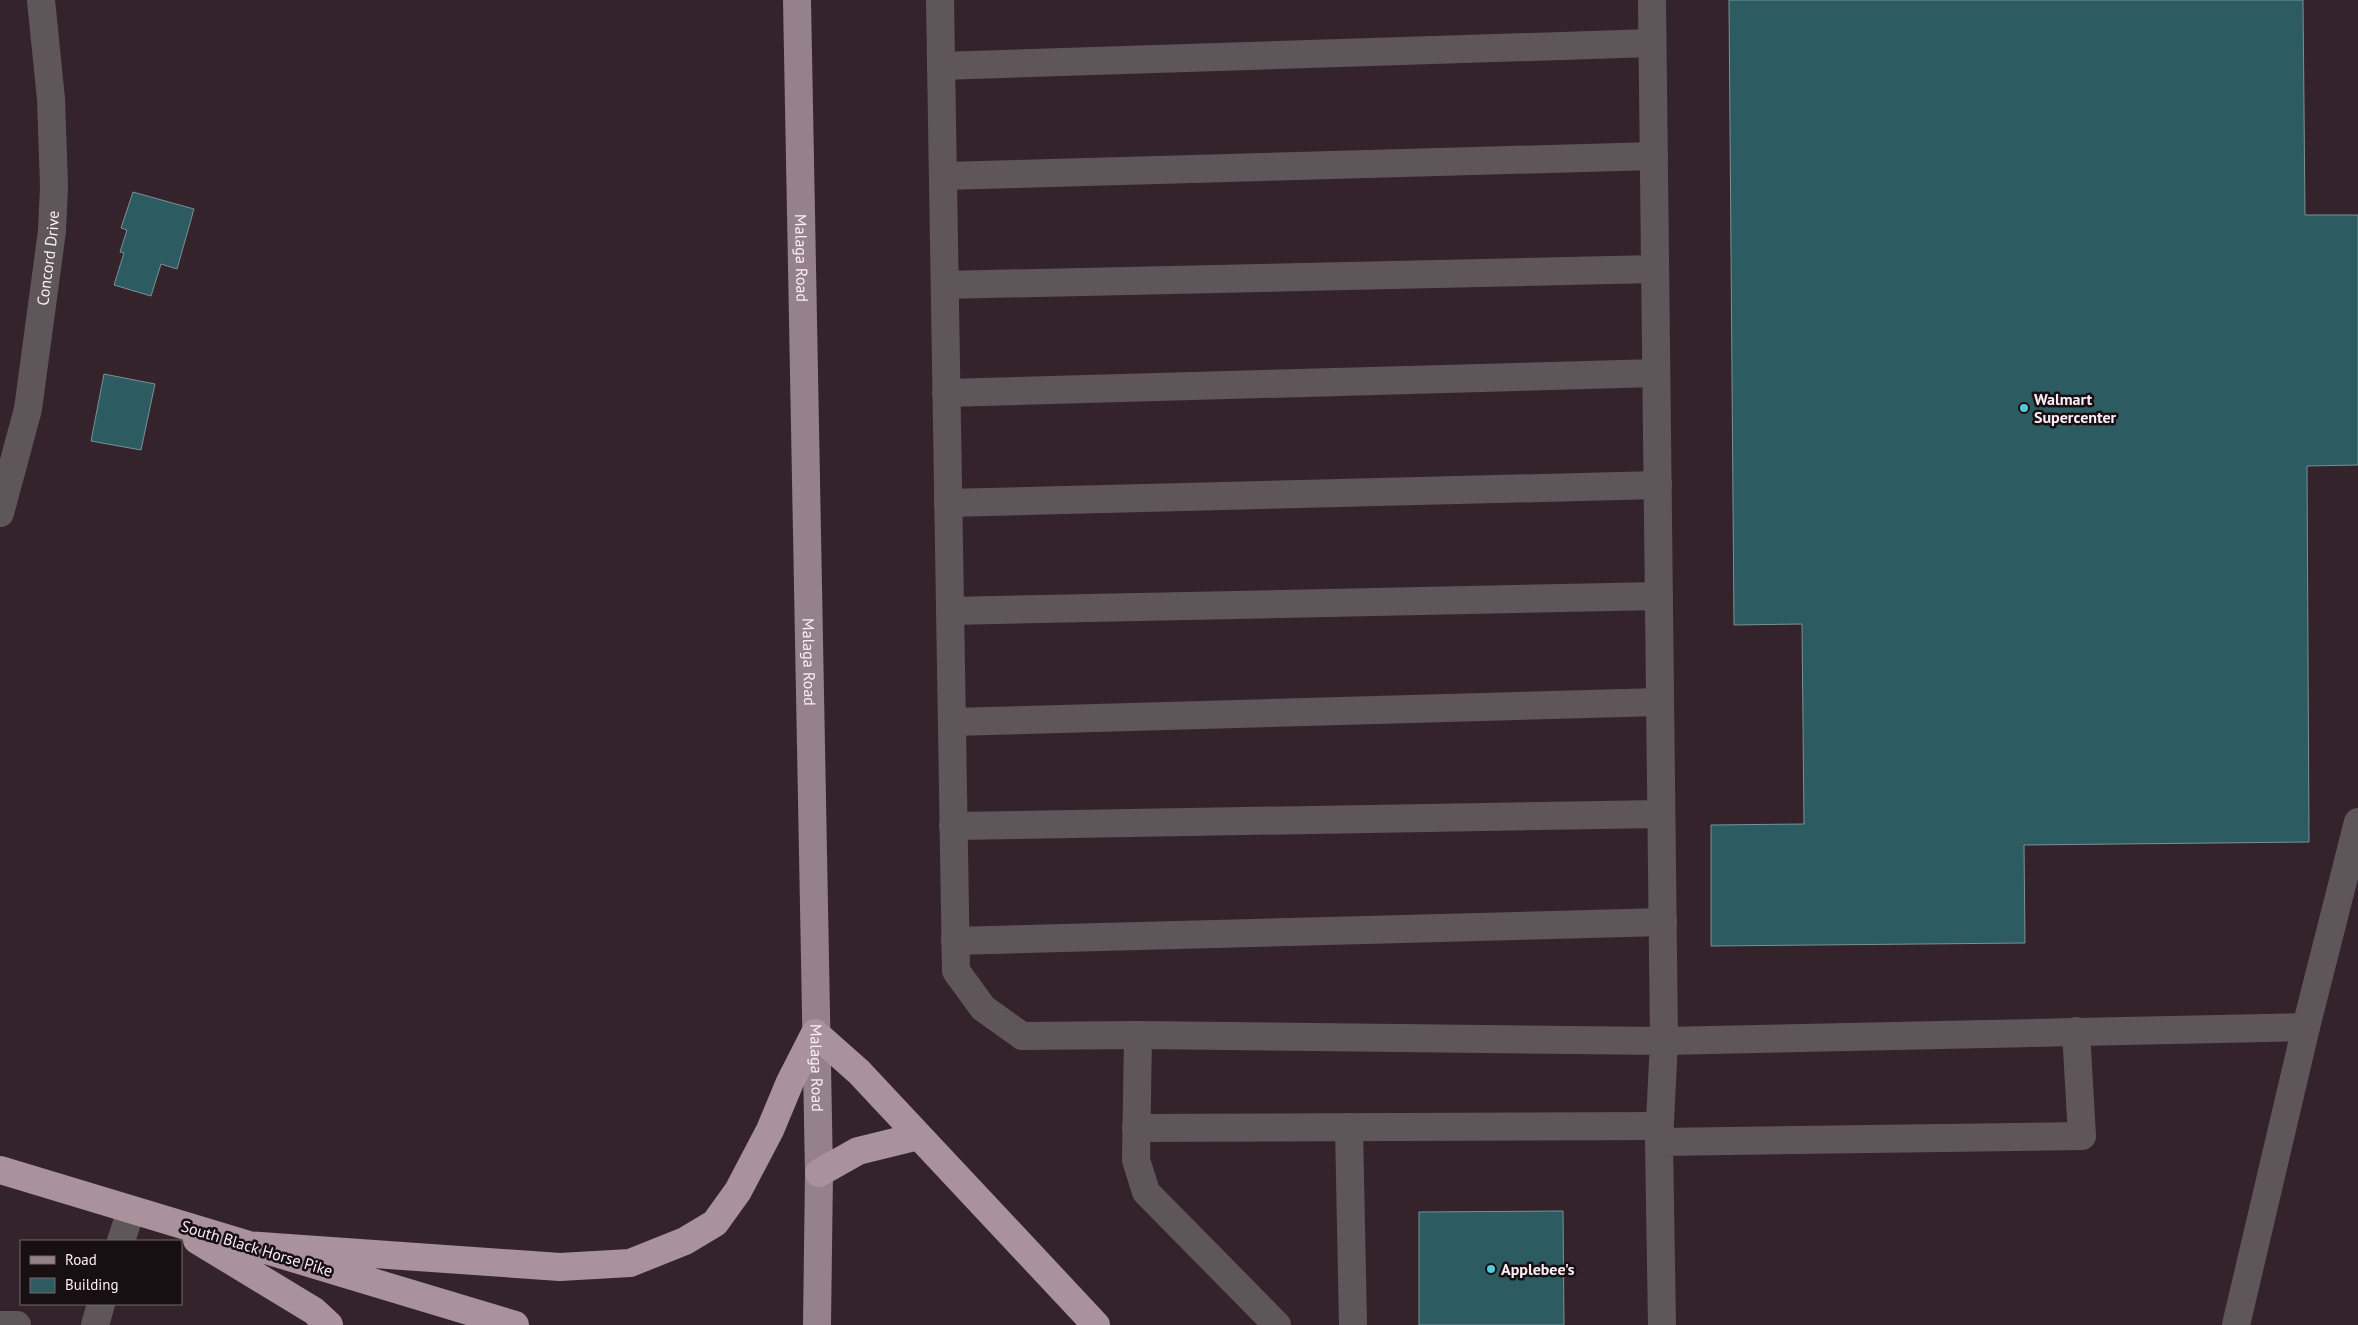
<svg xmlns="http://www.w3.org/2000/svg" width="2358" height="1325" viewBox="0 0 2358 1325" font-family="'PT Sans',sans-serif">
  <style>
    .building { fill: #2d5b62; stroke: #779296 }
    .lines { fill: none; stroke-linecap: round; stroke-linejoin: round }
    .minor { stroke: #5f565a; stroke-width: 28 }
    .major { stroke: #948189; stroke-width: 28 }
    .highway { stroke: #a9929c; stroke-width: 28 }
    .poi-dot { fill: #53cbdb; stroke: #180f13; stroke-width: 2 }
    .labels { text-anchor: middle; stroke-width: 5; stroke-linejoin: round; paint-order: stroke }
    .street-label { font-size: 16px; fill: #fbeef4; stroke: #180f13 }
    .poi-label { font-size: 16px; font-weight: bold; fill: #fbeef4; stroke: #180f13; text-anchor: start }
  </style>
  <rect width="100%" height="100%" fill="#35232b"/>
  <path class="building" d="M 1729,0 L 2303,0 L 2305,215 L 2358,215 L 2358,465 L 2307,466 L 2309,842 L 2024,845 L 2025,943 L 1711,946 L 1711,825 L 1804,824 L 1802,624 L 1734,625 Z
    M 133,192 L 194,209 L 177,269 L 161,264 L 151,296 L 114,285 L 124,253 L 120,252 L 127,230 L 121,228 Z
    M 104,374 L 155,384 L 141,450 L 91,441 Z
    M 1563,1211 L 1564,1325 L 1419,1325 L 1419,1212 Z"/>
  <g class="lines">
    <g class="minor">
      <path d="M 940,0 L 956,971 L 983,1008 L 1022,1036 L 1138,1035"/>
      <path d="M 1652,0 L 1664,1041 L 2306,1027 L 2236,1325"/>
      <path d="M 941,66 L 1652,43"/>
      <path d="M 943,176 L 1654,156"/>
      <path d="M 945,285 L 1655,269"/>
      <path d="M 946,393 L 1656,373"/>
      <path d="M 948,503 L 1658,485"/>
      <path id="s1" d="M 0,513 L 28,409 L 52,231 L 54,186 L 51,99 L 41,0"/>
      <path d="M 950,611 L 1659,596"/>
      <path d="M 952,722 L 1660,702"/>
      <path d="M 953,826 L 1661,814"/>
      <path d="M 955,941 L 1663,922"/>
      <path d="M 2306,1027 L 2358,822"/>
      <path d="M 1349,1127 L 1353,1325"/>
      <path d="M 1136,1128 L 1659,1126"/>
      <path d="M 121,1241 L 131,1210"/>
      <path d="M 0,1325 L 17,1325"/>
      <path d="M 95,1325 L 101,1304"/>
      <path d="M 1277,1325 L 1146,1192 L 1136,1160 L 1138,1035 L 1664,1041 L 1659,1142"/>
      <path d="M 1662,1325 L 1659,1142 L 2082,1136 L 2076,1031"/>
    </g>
    <path class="major" id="s2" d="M 797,0 L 819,1173 L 817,1325"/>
    <path class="highway" d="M 0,1170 L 515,1325
      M 819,1173 L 858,1151 L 919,1136
      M 197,1240 L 314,1311 L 329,1325
      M 245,1245 L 560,1267 L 630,1263 L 685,1241 L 715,1223 L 738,1191 L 770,1130 L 790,1082 L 815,1033 L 859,1072 L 1096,1325"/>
  </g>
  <g class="poi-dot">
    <circle cx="2024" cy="408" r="5"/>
    <circle cx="1491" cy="1269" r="5"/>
  </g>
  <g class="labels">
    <g class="street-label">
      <text dy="6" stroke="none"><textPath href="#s1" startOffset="260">Concord Drive</textPath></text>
      <text dy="6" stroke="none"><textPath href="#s2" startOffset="258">Malaga Road</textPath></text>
      <text dy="6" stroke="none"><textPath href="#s2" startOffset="662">Malaga Road</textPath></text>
      <text dy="6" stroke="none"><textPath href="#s2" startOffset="1068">Malaga Road</textPath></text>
      <text transform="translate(257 1248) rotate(17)" y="6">South Black Horse Pike</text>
    </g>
    <g class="poi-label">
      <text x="2034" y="405">Walmart<tspan x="2034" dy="18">Supercenter</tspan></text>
      <text x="1501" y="1275">Applebee's</text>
    </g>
  </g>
  <rect x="20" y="1240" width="162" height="65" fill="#180f13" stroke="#73686d"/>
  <rect x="30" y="1256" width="25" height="8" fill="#948189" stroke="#73686d"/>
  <text x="65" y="1265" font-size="15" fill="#fbeef4">Road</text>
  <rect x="30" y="1278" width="25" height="15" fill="#2d5b62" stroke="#73686d"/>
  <text x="65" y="1290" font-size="15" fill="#fbeef4">Building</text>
</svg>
